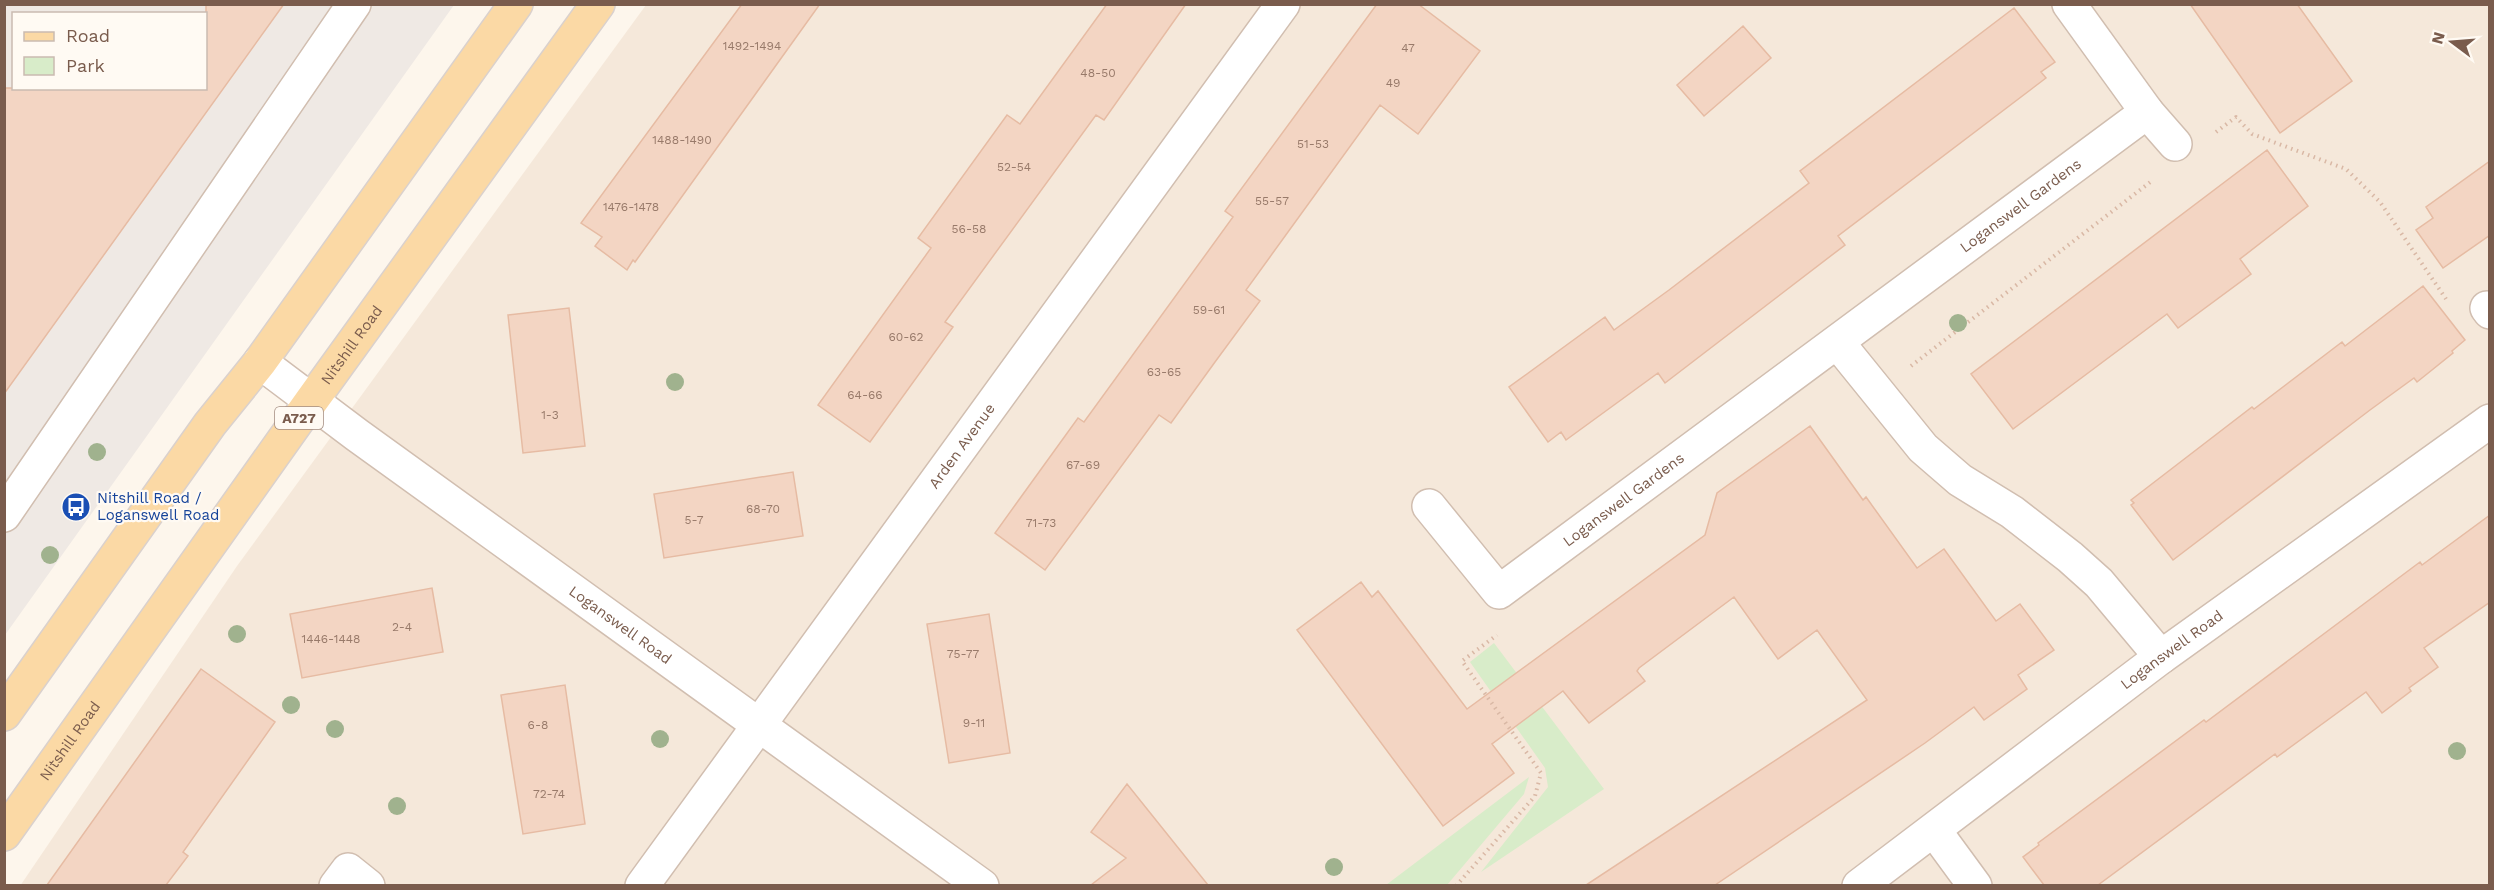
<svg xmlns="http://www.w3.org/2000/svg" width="2494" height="890" viewBox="0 0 2494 890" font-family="'Work Sans',sans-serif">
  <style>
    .residential { fill: #f5e8da }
    .industrial { fill: #efe9e4; fill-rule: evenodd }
    .green { fill: #d8ecc9 }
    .building { fill: #f3d5c3; stroke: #e6bba3; stroke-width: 1.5 }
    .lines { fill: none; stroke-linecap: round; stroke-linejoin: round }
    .minor-casing { stroke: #d1beb0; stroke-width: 36 }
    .major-casing { stroke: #dad1cd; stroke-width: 36 }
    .path { stroke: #d9b8a5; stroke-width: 4; stroke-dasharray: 1.5 4.5; stroke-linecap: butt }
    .minor { stroke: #fff; stroke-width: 33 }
    .major { stroke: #fbd9a5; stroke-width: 33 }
    .tree { fill: #a0b28e }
    .labels { text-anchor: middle; stroke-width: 4.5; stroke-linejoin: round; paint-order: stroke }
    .number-label { font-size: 12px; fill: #987a6a }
    .shield { fill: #fffaf3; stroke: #a28b7f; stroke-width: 1.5 }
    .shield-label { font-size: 14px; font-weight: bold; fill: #7a5c4d }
    .street-label { font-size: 15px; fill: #7a5c4d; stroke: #fffaf3 }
    .transit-label { font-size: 15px; fill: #164399; stroke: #fffaf3; text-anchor: start }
  </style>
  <rect width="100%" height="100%" fill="#fdf6ec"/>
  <path class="residential" d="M 646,5 L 2489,5 L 2489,885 L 20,886 L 237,566 Z"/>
  <path class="industrial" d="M 5,5 L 454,5 L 5,635 ZM 14,14 L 206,14 L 206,88 L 14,88 Z"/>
  <path class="green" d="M 1494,643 L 1604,789 L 1481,872 L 1548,787 L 1545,768 L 1470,662 Z
    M 1529,777 L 1524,794 L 1447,885 L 1386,885 Z"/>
  <path class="building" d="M 206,4 L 284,4 L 4,394 L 4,88 L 206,88 Z
    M 742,4 L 820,4 L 635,262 L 633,260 L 627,270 L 595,246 L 602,237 L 581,223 Z
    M 1107,4 L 1186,4 L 1104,120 L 1096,115 L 945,322 L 953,327 L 870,442 L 818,405 L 931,248 L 918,238 L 1007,115 L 1020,124 Z
    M 1377,4 L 1418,4 L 1480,51 L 1418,134 L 1380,105 L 1246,290 L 1260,301 L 1215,362 L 1171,423 L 1159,415 L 1045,570 L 995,533 L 1078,418 L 1084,422 L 1233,217 L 1225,211 Z
    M 2190,4 L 2297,4 L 2352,81 L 2280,133 Z
    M 2014,8 L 2055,62 L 2041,72 L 2046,78 L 1838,236 L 1845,245 L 1665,383 L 1658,373 L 1566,440 L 1561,432 L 1548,442 L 1509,387 L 1605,317 L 1614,330 L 1669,290 L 1809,183 L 1800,171 Z
    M 1743,26 L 1771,58 L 1704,116 L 1677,85 Z
    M 2267,150 L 2308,206 L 2240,259 L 2251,274 L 2178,328 L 2167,314 L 2013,429 L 1971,374 Z
    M 2490,161 L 2490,235 L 2443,268 L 2416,230 L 2433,218 L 2426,207 Z
    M 2423,286 L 2465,340 L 2452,351 L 2453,353 L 2417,382 L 2414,378 L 2370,410 L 2173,560 L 2131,505 L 2134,503 L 2131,500 L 2252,407 L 2254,409 L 2342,342 L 2345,346 Z
    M 569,308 L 585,446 L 523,453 L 508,315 Z
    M 1810,426 L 1863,500 L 1866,497 L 1917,568 L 1944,549 L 1996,621 L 2020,604 L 2054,650 L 2018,675 L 2027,689 L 1984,720 L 1974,707 L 1925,743 L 1715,885 L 1586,885 L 1867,700 L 1817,630 L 1778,659 L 1734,597 L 1639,668 L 1637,671 L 1645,681 L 1589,723 L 1563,691 L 1492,744 L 1514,773 L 1443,826 L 1297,630 L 1361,582 L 1372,597 L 1378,591 L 1467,709 L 1705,535 L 1717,493 Z
    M 793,472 L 803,536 L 664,558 L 654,494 Z
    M 2490,515 L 2490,602 L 2424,648 L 2438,667 L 2409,688 L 2411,691 L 2382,713 L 2366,692 L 2277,757 L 2275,754 L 2098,885 L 2044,885 L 2023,857 L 2039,845 L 2038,843 L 2204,720 L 2206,722 L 2420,562 L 2422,565 Z
    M 432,588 L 443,652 L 302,678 L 290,614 Z
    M 989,614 L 1010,753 L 949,763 L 927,624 Z
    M 201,669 L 275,722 L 183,852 L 188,856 L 166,885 L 47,885 Z
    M 565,685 L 585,824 L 523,834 L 501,695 Z
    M 1127,784 L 1208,885 L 1091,885 L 1126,858 L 1091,832 Z"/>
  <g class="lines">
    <g class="minor-casing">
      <g id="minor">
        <path d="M 2069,4 L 2147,112 L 2175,144"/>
        <path d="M 2487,308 L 2490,312"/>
        <path d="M 1838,343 L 1923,448 L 1960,480 L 2012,512 L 2070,557 L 2099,583 L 2161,657"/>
        <path id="s1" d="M 260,362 L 357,435 L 982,886"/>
        <path id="s2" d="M 1429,506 L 1499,592 L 2147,112"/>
        <path d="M 4,515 L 354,4"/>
        <path d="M 1934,830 L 1975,886"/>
        <path d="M 336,886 L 348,870 L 368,886"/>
        <path id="s3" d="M 642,886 L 1283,4"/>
        <path id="s4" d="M 1859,886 L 2161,657 L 2490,421"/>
      </g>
    </g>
    <g class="major-casing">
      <g id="major">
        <path d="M 4,714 L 210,424 L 260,362 L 516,4"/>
        <path id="s5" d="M 4,834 L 312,400 L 598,4"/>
      </g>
    </g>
    <path class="path" d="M 2216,132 L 2236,117 L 2252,134 L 2346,169 L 2380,202 L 2446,299
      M 1911,366 L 2153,180
      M 1456,886 L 1535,796 L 1541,773 L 1462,661 L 1497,635"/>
    <use href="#minor" class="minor"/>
    <use href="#major" class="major"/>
  </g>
  <g class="tree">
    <circle cx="1958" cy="323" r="9"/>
    <circle cx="675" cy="382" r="9"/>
    <circle cx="97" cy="452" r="9"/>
    <circle cx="50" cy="555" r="9"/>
    <circle cx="237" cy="634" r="9"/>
    <circle cx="291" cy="705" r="9"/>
    <circle cx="335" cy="729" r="9"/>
    <circle cx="660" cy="739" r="9"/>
    <circle cx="2457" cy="751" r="9"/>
    <circle cx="397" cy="806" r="9"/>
    <circle cx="1334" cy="867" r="9"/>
  </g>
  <defs>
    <g id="bus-disc" transform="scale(1.5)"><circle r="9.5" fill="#1a4fb4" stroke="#fffaf3"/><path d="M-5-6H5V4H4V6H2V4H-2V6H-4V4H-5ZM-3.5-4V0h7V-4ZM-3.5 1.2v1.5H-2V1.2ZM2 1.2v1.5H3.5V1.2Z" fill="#fff"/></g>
  </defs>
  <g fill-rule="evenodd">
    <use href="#bus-disc" x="76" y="507"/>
  </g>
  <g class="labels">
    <g class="number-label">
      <text x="752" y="50">1492-1494</text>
      <text x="1408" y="52">47</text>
      <text x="1098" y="77">48-50</text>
      <text x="1393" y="87">49</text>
      <text x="682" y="144">1488-1490</text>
      <text x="1313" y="148">51-53</text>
      <text x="1014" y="171">52-54</text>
      <text x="1272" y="205">55-57</text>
      <text x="631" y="211">1476-1478</text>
      <text x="969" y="233">56-58</text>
      <text x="1209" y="314">59-61</text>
      <text x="906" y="341">60-62</text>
      <text x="1164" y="376">63-65</text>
      <text x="865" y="399">64-66</text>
      <text x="550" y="419">1-3</text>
      <text x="1083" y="469">67-69</text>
      <text x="763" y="513">68-70</text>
      <text x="694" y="524">5-7</text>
      <text x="1041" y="527">71-73</text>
      <text x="402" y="631">2-4</text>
      <text x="331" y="643">1446-1448</text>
      <text x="963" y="658">75-77</text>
      <text x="974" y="727">9-11</text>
      <text x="538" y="729">6-8</text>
      <text x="549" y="798">72-74</text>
    </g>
    <rect class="shield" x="275" y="407" width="48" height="22" rx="4.5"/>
    <g class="shield-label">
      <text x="299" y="423">A727</text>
    </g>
    <g class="street-label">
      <text dy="5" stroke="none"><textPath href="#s2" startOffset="760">Loganswell Gardens</textPath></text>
      <text dy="5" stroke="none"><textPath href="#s5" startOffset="600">Nitshill Road</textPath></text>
      <text dy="5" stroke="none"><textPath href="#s3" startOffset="544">Arden Avenue</textPath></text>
      <text dy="5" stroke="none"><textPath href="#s2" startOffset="266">Loganswell Gardens</textPath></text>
      <text dy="5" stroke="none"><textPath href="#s1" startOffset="446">Loganswell Road</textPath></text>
      <text dy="5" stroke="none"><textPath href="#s4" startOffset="392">Loganswell Road</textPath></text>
      <text dy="5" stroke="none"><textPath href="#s5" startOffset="114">Nitshill Road</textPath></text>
    </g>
    <g class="transit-label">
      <text x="97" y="503">Nitshill Road /<tspan x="97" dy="17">Loganswell Road</tspan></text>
    </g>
  </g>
  <rect width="2494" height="890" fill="none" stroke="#7a5c4d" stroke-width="12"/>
  <rect x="12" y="12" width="195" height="78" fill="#fffaf3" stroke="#cabbb1" stroke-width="1.5"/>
  <rect x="24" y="32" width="30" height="9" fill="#fbd9a5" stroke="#cabbb1" stroke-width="1.5"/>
  <text x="66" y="42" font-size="18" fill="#7a5c4d">Road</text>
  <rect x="24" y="57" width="30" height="18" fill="#d8ecc9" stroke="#cabbb1" stroke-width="1.5"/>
  <text x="66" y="72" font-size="18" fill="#7a5c4d">Park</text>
  <g transform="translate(2452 42) rotate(286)" stroke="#fffaf3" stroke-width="4.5" paint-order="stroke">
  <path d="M0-4.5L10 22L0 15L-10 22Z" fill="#7a5c4d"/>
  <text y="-9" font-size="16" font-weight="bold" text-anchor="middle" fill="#7a5c4d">N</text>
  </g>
</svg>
